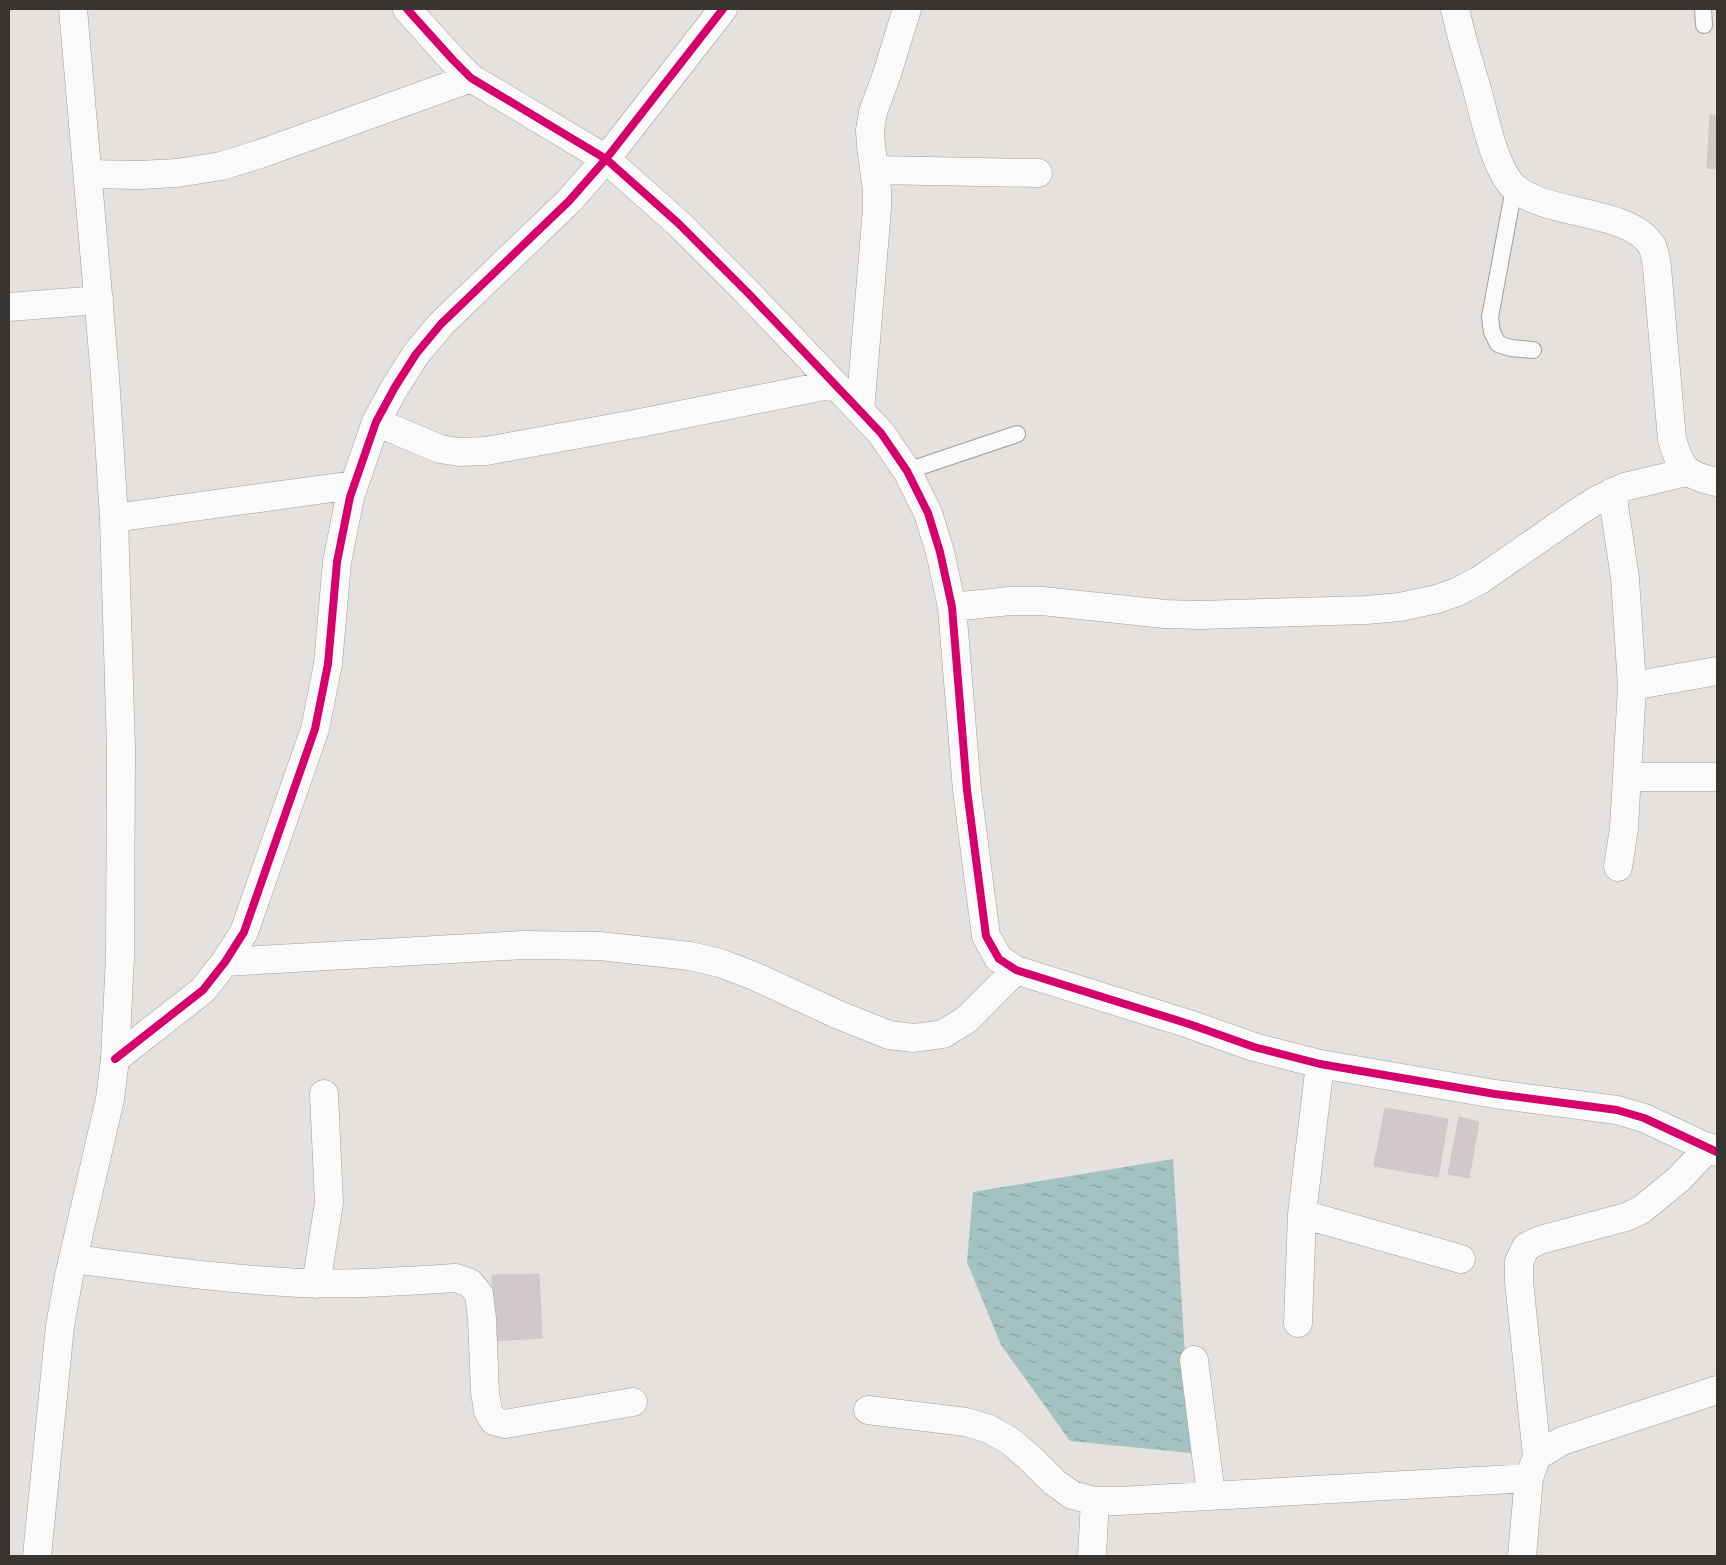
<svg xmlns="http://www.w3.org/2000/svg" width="1726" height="1565" viewBox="0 0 1726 1565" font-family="'Exo 2',sans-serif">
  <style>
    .water { fill: url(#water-ripples) }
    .building { fill: #d0c8ca; stroke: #cbc8c7 }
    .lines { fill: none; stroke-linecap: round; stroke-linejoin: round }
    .lane-casing { stroke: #a19f9d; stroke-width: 18 }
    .street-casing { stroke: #a19f9d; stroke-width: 29 }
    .secondary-casing { stroke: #a19f9d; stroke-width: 29 }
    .lane { stroke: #fbfafa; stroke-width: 16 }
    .street { stroke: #fbfafa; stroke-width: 28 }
    .secondary { stroke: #fbfafa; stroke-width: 28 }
    .cycleway-casing { stroke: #fff; stroke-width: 11 }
    .cycleway { stroke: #d6006c; stroke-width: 8 }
  </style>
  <defs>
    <pattern id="water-ripples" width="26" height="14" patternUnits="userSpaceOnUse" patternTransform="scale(1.25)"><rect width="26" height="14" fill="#a4c2c1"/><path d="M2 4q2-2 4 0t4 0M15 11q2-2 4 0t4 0" fill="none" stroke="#869e9d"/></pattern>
  </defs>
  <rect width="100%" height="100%" fill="#e4e1de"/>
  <path class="water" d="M 1173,1159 L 1191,1453 L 1070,1441 L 1001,1345 L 967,1262 L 973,1192 Z"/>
  <path class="building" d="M 1710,115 L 1717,116 L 1717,169 L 1707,168 Z
    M 1385,1108 L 1448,1119 L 1438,1177 L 1374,1166 Z
    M 1459,1117 L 1479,1122 L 1469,1178 L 1448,1174 Z
    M 539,1274 L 542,1338 L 494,1341 L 492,1275 Z"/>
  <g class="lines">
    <g class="lane-casing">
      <path id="lane" d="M 1703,9 L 1704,25
        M 1514,188 L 1490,317 L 1492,332 L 1498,344 L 1511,348 L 1533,350
        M 907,471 L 1017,434"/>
    </g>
    <g class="street-casing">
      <path id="street" d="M 407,9 L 453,60 L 471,78 L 606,159 L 678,223 L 748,293 L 881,433 L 907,471 L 928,513 L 940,552 L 952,607 L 967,790 L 986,936 L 999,959 L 1016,970 L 1189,1024 L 1254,1047 L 1320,1064 L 1495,1094 L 1617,1110 L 1644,1118 L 1717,1152
        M 1455,9 C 1461,36 1469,63 1477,89 C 1484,115 1495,171 1515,188 C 1547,216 1630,209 1652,246 C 1655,252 1656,261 1657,268 L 1672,439 C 1681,470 1686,475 1717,482
        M 874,170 L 1038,173
        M 88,174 L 139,175 L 177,173 L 221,166 L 260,154 L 471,78
        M 9,307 L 99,300
        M 860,411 L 877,209 L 877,190 L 871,146 L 870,130 L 873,112 L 887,74 L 907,9
        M 376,422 L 440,449 L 459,452 L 486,451 L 640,423 L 834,384
        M 1612,492 L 1625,578 L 1632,686 L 1624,828 L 1618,867
        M 114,518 L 354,485
        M 952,607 L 1010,601 L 1042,601 L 1165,614 L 1199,615 L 1366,610 L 1400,607 L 1437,599 L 1457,592 L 1480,580 L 1578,512 L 1597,500 L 1624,487 L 1687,472
        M 1632,686 L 1717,671
        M 1628,777 L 1717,777
        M 225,962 L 523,945 L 600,946 L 690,956 L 720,963 L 754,976 L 839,1015 L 889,1035 L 914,1038 L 943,1034 L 966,1020 L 1016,970
        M 115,1059 L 203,990 L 225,962 L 244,932 L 315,729 L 328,664 L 337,562 L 350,497 L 376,422 L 395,387 L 416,354 L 441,324 L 569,201 L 606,159 L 723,9
        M 1302,1214 L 1461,1259
        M 73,1259 C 143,1268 214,1278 285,1282 C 342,1286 400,1281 456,1278 L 470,1283 L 479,1294 L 482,1319 L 485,1392 L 488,1411 L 494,1421 L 505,1424 L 633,1402
        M 316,1284 L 329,1203 L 324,1094
        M 1298,1323 L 1302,1214 L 1320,1064
        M 1194,1360 L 1211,1495
        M 868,1410 L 966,1422 L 989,1429 L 1010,1441 L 1031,1459 L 1054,1482 L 1072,1495 L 1095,1501 L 1119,1501 L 1529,1478
        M 1537,1456 L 1519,1281 L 1519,1262 L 1526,1247 L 1540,1240 L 1626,1217 L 1641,1210 L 1679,1179 L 1709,1147
        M 1092,1556 L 1095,1501
        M 1522,1556 L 1529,1478 L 1537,1456 L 1562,1441 L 1717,1390"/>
    </g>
    <g class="secondary-casing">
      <path id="secondary" d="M 37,1556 L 60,1326 L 69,1276 L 110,1099 L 115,1059 L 120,957 L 121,749 L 114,518 L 105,376 L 73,9"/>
    </g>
    <use href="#lane" class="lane"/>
    <use href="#street" class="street"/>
    <use href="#secondary" class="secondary"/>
    <g class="cycleway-casing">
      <path id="cycleway" d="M 407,9 L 453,60 L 471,78 L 606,159 L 678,223 L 748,293 L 881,433 L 907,471 L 928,513 L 940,552 L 952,607 L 967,790 L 986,936 L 999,959 L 1016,970 L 1189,1024 L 1254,1047 L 1320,1064 L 1495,1094 L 1617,1110 L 1644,1118 L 1717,1152
        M 115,1059 L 203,990 L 225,962 L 244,932 L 315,729 L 328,664 L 337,562 L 350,497 L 376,422 L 395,387 L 416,354 L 441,324 L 569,201 L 606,159 L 723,9"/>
    </g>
    <use href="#cycleway" class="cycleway"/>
  </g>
  <rect width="1726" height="1565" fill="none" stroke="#373431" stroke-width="20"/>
</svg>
